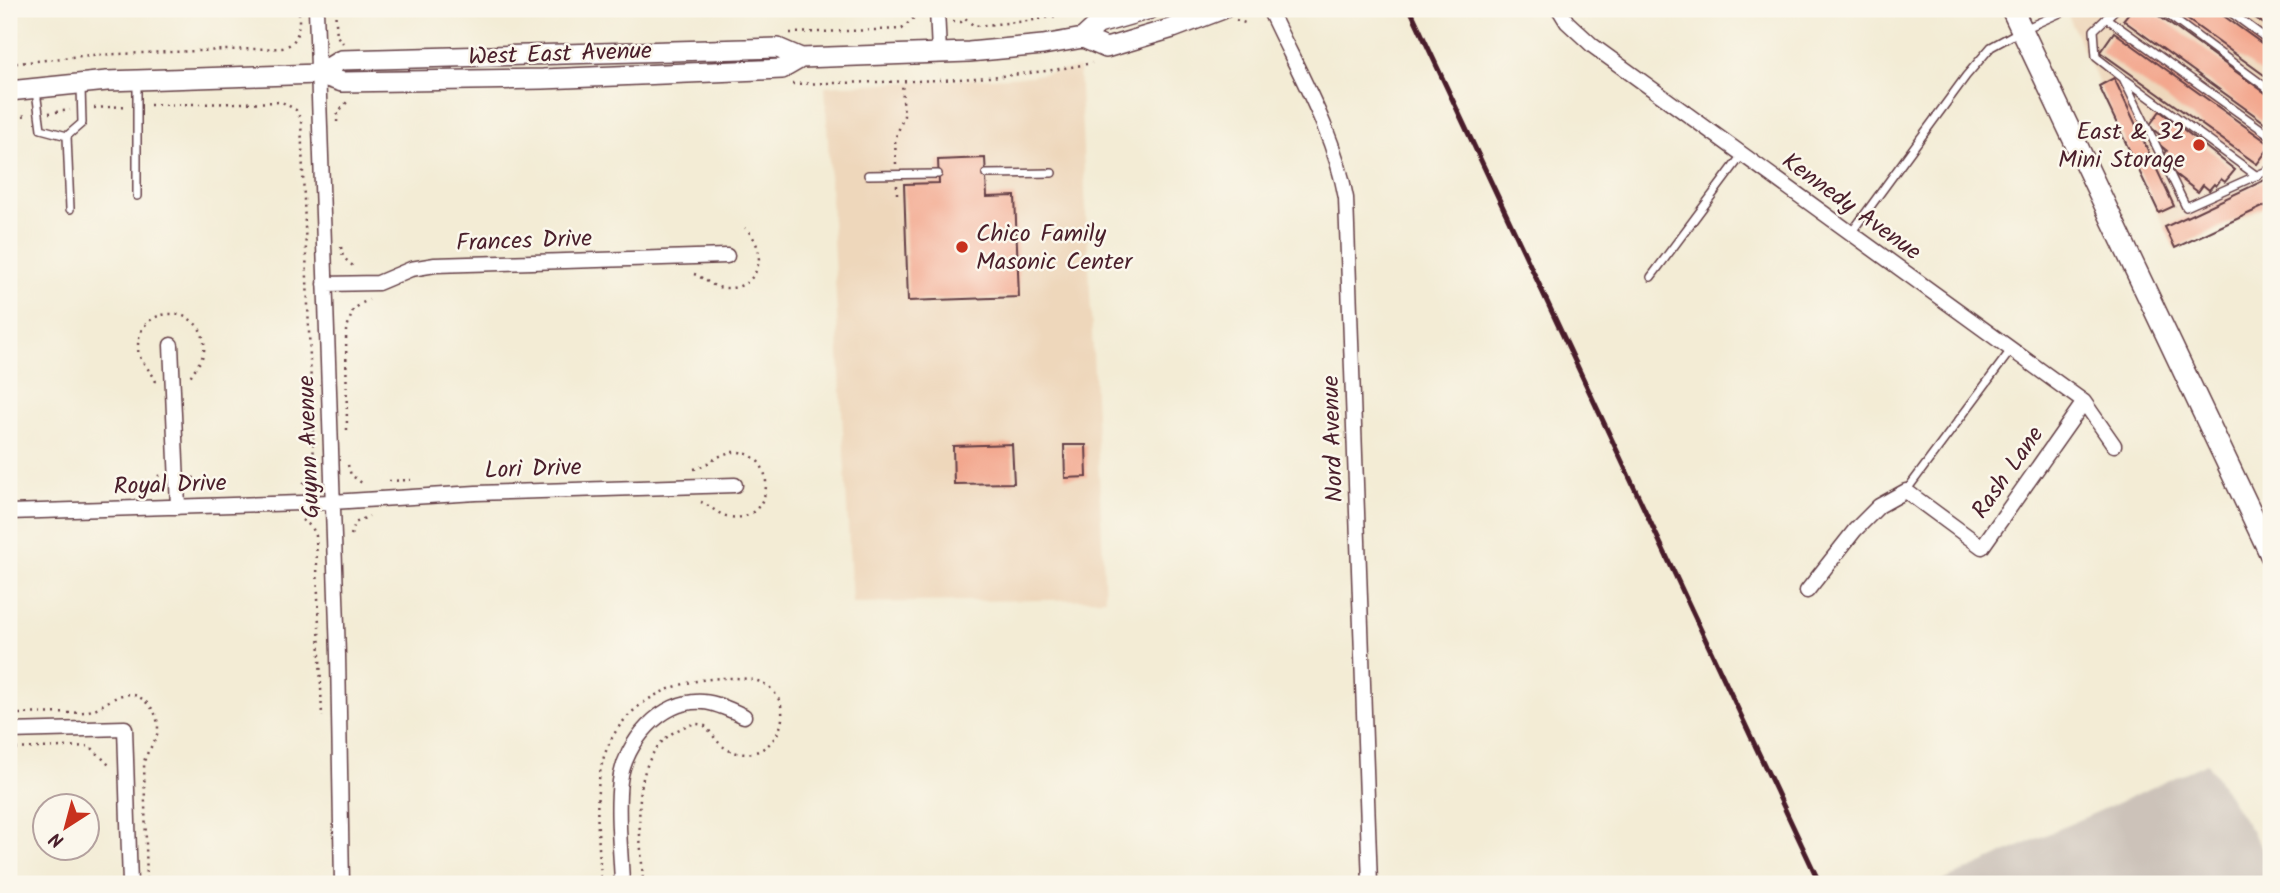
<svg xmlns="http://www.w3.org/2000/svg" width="2280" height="893" viewBox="0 0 2280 893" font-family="Kalam,sans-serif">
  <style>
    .built { fill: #eed7bb }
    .industrial { fill: #ccc2b9 }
    .building { fill: #f3a78e }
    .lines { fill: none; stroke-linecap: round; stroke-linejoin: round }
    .service-casing { stroke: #633e44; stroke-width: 10 }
    .minor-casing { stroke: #633e44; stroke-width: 17 }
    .secondary-casing { stroke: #633e44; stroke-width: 22 }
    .primary-casing { stroke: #633e44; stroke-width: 24 }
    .path { stroke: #633e44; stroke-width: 2.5; stroke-dasharray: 2 5; stroke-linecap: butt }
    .service { stroke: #fff; stroke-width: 7 }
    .minor { stroke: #fff; stroke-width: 14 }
    .secondary { stroke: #fff; stroke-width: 19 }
    .primary { stroke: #fff; stroke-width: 21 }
    .rail { stroke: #4a1f2b; stroke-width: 5 }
    .poi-dot { fill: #c8321e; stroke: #fbf7ec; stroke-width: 2.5 }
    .labels { text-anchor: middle; stroke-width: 5; stroke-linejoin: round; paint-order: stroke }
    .street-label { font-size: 24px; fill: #4a1f2b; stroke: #fbf7ec }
    .poi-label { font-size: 24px; fill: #4a1f2b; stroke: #fbf7ec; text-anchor: end }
  </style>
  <rect width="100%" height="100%" fill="#fbf7ec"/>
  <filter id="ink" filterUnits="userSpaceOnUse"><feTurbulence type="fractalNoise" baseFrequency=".0143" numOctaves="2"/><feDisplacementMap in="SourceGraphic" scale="14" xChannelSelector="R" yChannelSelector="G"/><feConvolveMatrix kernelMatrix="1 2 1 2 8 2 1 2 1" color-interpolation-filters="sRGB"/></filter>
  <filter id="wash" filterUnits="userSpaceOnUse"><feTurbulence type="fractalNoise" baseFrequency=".00686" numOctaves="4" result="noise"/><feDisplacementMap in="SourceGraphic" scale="28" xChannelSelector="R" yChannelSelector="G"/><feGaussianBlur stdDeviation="1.57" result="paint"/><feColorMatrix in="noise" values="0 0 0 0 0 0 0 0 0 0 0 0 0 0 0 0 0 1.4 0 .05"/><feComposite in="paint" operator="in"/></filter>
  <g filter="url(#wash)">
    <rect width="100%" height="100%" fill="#f3ecd5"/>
    <path class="built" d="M 2065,9 L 2271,9 L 2271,205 L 2175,250 Z
      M 1079,68 L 1105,599 L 852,603 L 825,86 L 1030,76 Z"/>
    <path class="industrial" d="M 2207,763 L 2271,862 L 2271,884 L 1936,884 Z"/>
    <g id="blocks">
      <path class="building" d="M 2132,9 L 2149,9 L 2271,97 L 2271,127 L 2123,20 Z
        M 2173,9 L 2214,9 L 2271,50 L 2271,80 Z
        M 2243,9 L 2271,9 L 2271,29 Z
        M 2114,32 L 2271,145 L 2257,164 L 2100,52 Z
        M 2114,78 L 2174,206 L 2159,213 L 2099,86 Z
        M 2160,111 L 2235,170 L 2225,182 L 2221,179 L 2216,186 L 2214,184 L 2209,190 L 2203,185 L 2198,192 L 2171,171 L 2175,166 L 2163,156 L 2167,151 L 2155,141 L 2160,135 L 2149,126 Z
        M 985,158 L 987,197 L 1015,196 L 1019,297 L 908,301 L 904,184 L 939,183 L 938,160 Z
        M 2271,177 L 2271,203 L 2175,248 L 2165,227 Z
        M 1012,444 L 1014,483 L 954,484 L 953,446 Z
        M 1064,445 L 1086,445 L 1087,477 L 1065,478 Z"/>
    </g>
  </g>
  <g filter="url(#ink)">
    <use href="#blocks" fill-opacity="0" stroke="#633e44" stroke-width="2"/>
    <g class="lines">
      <g class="service-casing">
        <path id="service" d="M 2116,9 L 2094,30 L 2096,57 L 2123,78 L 2186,207 L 2271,169
          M 2160,9 L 2271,91
          M 2226,9 L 2271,42
          M 2106,18 L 2271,136
          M 137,80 L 137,196
          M 2126,80 L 2257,176
          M 36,91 L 41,129 L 67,136
          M 986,174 L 1052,173
          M 868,175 L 938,174
          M 70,209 L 67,136 L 82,123 L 81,87
          M 1851,233 L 1966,76 L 1991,47 L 2022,30 L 2069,9
          M 1651,277 L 1742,155
          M 1906,491 L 2011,350"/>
      </g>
      <g class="minor-casing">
        <path id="minor" d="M 316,9 L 338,655 L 342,884
          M 937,9 L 939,53
          M 1269,9 C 1297,70 1334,131 1346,198 L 1370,884
          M 1559,9 L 1567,22 L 1593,46 L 2084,402 L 2114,445
          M 325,284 L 378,283 L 411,269 L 435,265 L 727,256
          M 171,345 L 178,507
          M 9,512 L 332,502 L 476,493 L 735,485
          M 1807,591 L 1855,530 L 1879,506 L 1906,491 L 1982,547 L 2084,402
          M 9,731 L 125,728 L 130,884
          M 622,884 C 621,851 616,814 620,781 C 625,743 661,699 703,702 C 717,703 731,710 744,716"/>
      </g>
      <g class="secondary-casing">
        <path id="secondary" d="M 1083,38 L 1106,48 L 1173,28 L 1223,9
          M 318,74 L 341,60 L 778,48 L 801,58 L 969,52 L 1043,45 L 1083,38 L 1098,24 L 1150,9
          M 9,91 L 107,81 L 318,74 L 342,82 L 543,79 L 782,69 L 801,58"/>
      </g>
      <g class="primary-casing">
        <path id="primary" d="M 2012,9 L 2271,555"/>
      </g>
      <path class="path" d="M 335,9 L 337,36 L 343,43
        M 955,9 L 974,26 L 1028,21 L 1085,11
        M 1236,20 L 1245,23
        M 953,22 L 961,22 L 965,18
        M 790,33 L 902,29 L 920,12 L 920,9
        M 9,64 L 90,55 L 282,48 C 301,43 299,25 299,9
        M 792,84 C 892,81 994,83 1092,63
        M 150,105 L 282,102 L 296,110 L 301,120 L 314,464 L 311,477 L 300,486
        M 94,108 L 126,106
        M 49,113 L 70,110
        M 9,118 L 28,115
        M 337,122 L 338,112 L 348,101
        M 896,164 L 895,139 L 904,116 L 902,82
        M 897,185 L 897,199
        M 341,247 L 343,257 L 354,267
        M 694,274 C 705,278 712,288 725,288 C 760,290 770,250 745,228
        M 156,382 C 152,370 139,363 138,349 C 136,300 209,304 204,351 C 202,363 192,370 189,380
        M 347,430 L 346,331 L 353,310 L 362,303 L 369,300
        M 348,465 L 351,475 L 362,483
        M 694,469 C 709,466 721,450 739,452 C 781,458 771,524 730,517 C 718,515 711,506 701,502
        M 193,477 L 197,483 L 206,489
        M 389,481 L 411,480
        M 145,491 L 154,486 L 160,473
        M 302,520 L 312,527 L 316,536 L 322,717
        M 351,535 L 355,523 L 369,516
        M 19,714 C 41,713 63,714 84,712 C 108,709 123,679 148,704 C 155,711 158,719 158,729 C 157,743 146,750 144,763 L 147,884
        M 9,749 L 90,746 L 109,765
        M 601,884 C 600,848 594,808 600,773 C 611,710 664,680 724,678 C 745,678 768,677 779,700 C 792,729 763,764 731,751 C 718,746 714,735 705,726 C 693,721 685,726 674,732 C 625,764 642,834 643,884"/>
      <use href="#service" class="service"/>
      <use href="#minor" class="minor"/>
      <use href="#secondary" class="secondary"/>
      <use href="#primary" class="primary"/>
      <path class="rail" d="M 1410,9 L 1820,884"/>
    </g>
  </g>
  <g class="poi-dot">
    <circle cx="2199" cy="145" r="7"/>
    <circle cx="962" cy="247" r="7"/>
  </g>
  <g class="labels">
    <g class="street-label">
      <text transform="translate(560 53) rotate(-2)" y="8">West East Avenue</text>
      <text transform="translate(1852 206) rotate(36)" y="8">Kennedy Avenue</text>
      <text transform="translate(524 240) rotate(-2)" y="8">Frances Drive</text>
      <text transform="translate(1332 439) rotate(-92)" y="8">Nord Avenue</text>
      <text transform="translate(308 447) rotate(-92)" y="8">Guynn Avenue</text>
      <text transform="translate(533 468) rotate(-2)" y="8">Lori Drive</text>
      <text transform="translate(2007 472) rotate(-55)" y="8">Rash Lane</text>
      <text transform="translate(170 484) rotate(-2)" y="8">Royal Drive</text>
    </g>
    <g class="poi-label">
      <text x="2185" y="139">East &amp; 32<tspan x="2185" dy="28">Mini Storage</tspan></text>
      <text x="976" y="241" text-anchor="start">Chico Family<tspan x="976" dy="28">Masonic Center</tspan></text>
    </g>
  </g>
  <rect width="2280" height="893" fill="none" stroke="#fbf7ec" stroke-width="35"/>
  <g transform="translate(66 827) rotate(216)"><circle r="33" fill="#fbf7ec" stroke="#b4a19f" stroke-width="2"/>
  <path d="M0-5L12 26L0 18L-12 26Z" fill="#c8321e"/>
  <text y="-10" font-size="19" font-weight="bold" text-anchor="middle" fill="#4a1f2b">N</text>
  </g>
</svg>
